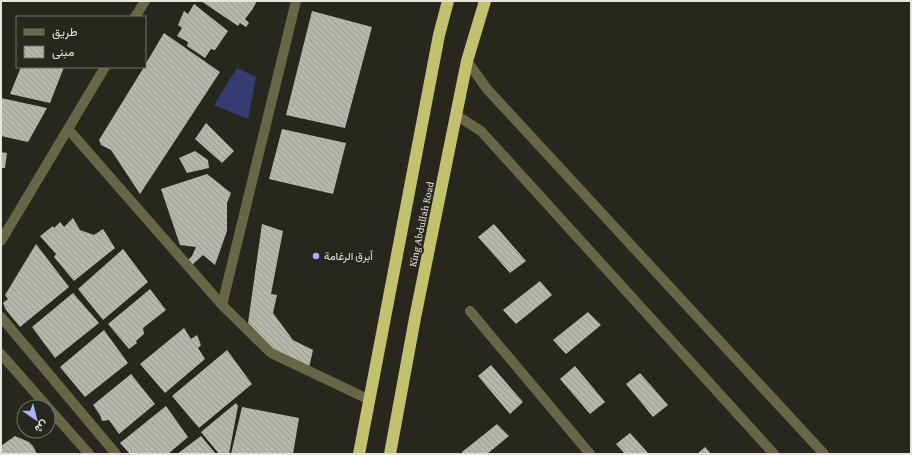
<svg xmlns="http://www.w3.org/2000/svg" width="912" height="455" viewBox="0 0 912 455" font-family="'Crimson Pro',Vazirmatn,serif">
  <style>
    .pitch { fill: #353b73 }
    .building { fill: url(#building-back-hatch) }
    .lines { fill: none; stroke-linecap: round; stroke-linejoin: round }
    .minor { stroke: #676746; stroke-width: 10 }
    .highway { stroke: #c3c16c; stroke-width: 12 }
    .poi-dot { fill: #a5b1fc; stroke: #27271d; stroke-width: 1.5 }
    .labels { text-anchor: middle; stroke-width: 4; stroke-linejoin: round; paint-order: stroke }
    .street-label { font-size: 11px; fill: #e6e6e0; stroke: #27271d }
    .poi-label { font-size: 11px; fill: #e6e6e0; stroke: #27271d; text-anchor: start }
  </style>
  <defs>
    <pattern id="building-back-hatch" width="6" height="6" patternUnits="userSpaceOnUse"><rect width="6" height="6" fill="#b6b6a9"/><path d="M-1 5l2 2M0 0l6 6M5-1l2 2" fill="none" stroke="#9a9a90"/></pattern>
  </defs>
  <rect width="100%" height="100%" fill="#27271d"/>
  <path class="pitch" d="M 237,68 L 256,77 L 248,119 L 214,105 Z"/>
  <path class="building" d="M 201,1 L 257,1 L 252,10 L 245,19 L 249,23 L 246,27 L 240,23 L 238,26 Z
    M 194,4 L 228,31 L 215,50 L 211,49 L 205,58 L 187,46 L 188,42 L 177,36 L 182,28 L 178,25 L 184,11 L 188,14 Z
    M 312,11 L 372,27 L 345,128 L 286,115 Z
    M 164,33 L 220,72 L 140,194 L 111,150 L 101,145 L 99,140 L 144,67 L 145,67 L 145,65 Z
    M 21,67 L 64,67 L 50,103 L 10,94 Z
    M 1,98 L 47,108 L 28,142 L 1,136 Z
    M 206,123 L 234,151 L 222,163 L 195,139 Z
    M 282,129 L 346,143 L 333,194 L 269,179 Z
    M 195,151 L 208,160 L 209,168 L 187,173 L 179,158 Z
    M 1,152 L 7,153 L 5,168 L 1,168 Z
    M 207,174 L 231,193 L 227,203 L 227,231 L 215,265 L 203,255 L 192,265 L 188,260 L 192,256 L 196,247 L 180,245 L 161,189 Z
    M 73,218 L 80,230 L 94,235 L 103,229 L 115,248 L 74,281 L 54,257 L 56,254 L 40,236 L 53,226 L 54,228 L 60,222 L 64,227 Z
    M 262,224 L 283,231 L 271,294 L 277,295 L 273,313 L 293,340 L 313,350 L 309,368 L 277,353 L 248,323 Z
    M 494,224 L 526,261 L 510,273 L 478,237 Z
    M 36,244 L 69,287 L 20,327 L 6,310 L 3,303 L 8,299 L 5,295 Z
    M 123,249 L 148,282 L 103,320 L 78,289 Z
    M 540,281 L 552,295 L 516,324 L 503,310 Z
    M 150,289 L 166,310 L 143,328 L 144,334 L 136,341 L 137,343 L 129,349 L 108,324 Z
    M 73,293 L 99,323 L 55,358 L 32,327 Z
    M 588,312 L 601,325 L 566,354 L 553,340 Z
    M 184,328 L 191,339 L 197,335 L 201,345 L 198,348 L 205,359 L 165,393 L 140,364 Z
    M 104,330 L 128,363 L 85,397 L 60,367 Z
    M 227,350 L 252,384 L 199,428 L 172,396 Z
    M 491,365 L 523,402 L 510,414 L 478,376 Z
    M 575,366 L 605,402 L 590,414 L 560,379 Z
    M 640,373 L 668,405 L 653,417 L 626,384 Z
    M 131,374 L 155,404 L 119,434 L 109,420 L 102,421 L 100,415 L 93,405 Z
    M 236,403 L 238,406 L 229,454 L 219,454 L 201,432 Z
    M 166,406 L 188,437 L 168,454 L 130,454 L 120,443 Z
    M 242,407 L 299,418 L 293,454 L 231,454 Z
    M 497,424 L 509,436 L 487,454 L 463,454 L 462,452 Z
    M 630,433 L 649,454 L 625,454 L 616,444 Z
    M 15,436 L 29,442 L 33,446 L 37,454 L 1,454 L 1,446 Z
    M 201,436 L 216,454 L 177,454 Z
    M 705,447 L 711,454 L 697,454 Z"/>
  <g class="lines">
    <path class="minor" d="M 135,17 L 145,1
      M 467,61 L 487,89 L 824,454
      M 456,115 L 481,131 L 774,454
      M 68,129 L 222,305 L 271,353 L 370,400
      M 1,241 L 105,67
      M 222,305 L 296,1
      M 470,311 L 590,454
      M 1,317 L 116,454
      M 1,354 L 89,454"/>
    <path class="highway" d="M 359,454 L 439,35 L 448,1
      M 390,454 L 415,318 L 467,61 L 485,1"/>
  </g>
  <circle class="poi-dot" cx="316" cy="256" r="4"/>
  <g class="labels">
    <g class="street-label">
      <text transform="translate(421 224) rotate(-78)" y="4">King Abdullah Road</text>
    </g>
    <g class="poi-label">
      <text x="324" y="260">أبرق الرغامة</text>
    </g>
  </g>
  <rect width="912" height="455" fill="none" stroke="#e6e6e0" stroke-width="4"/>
  <rect x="16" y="16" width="130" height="52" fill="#27271d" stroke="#73736b"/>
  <rect x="24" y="29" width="20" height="6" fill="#676746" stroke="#73736b"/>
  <text x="52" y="36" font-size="12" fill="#e6e6e0">طريق</text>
  <rect x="24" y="46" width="20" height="12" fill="url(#building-back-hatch)" stroke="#73736b"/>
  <text x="52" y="56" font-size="12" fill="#e6e6e0">مبنى</text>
  <g transform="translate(36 419) rotate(145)"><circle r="19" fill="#27271d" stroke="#73736b"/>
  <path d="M0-3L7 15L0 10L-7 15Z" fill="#a5b1fc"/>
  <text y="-6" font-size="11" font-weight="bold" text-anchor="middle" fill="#e6e6e0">ش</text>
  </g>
</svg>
